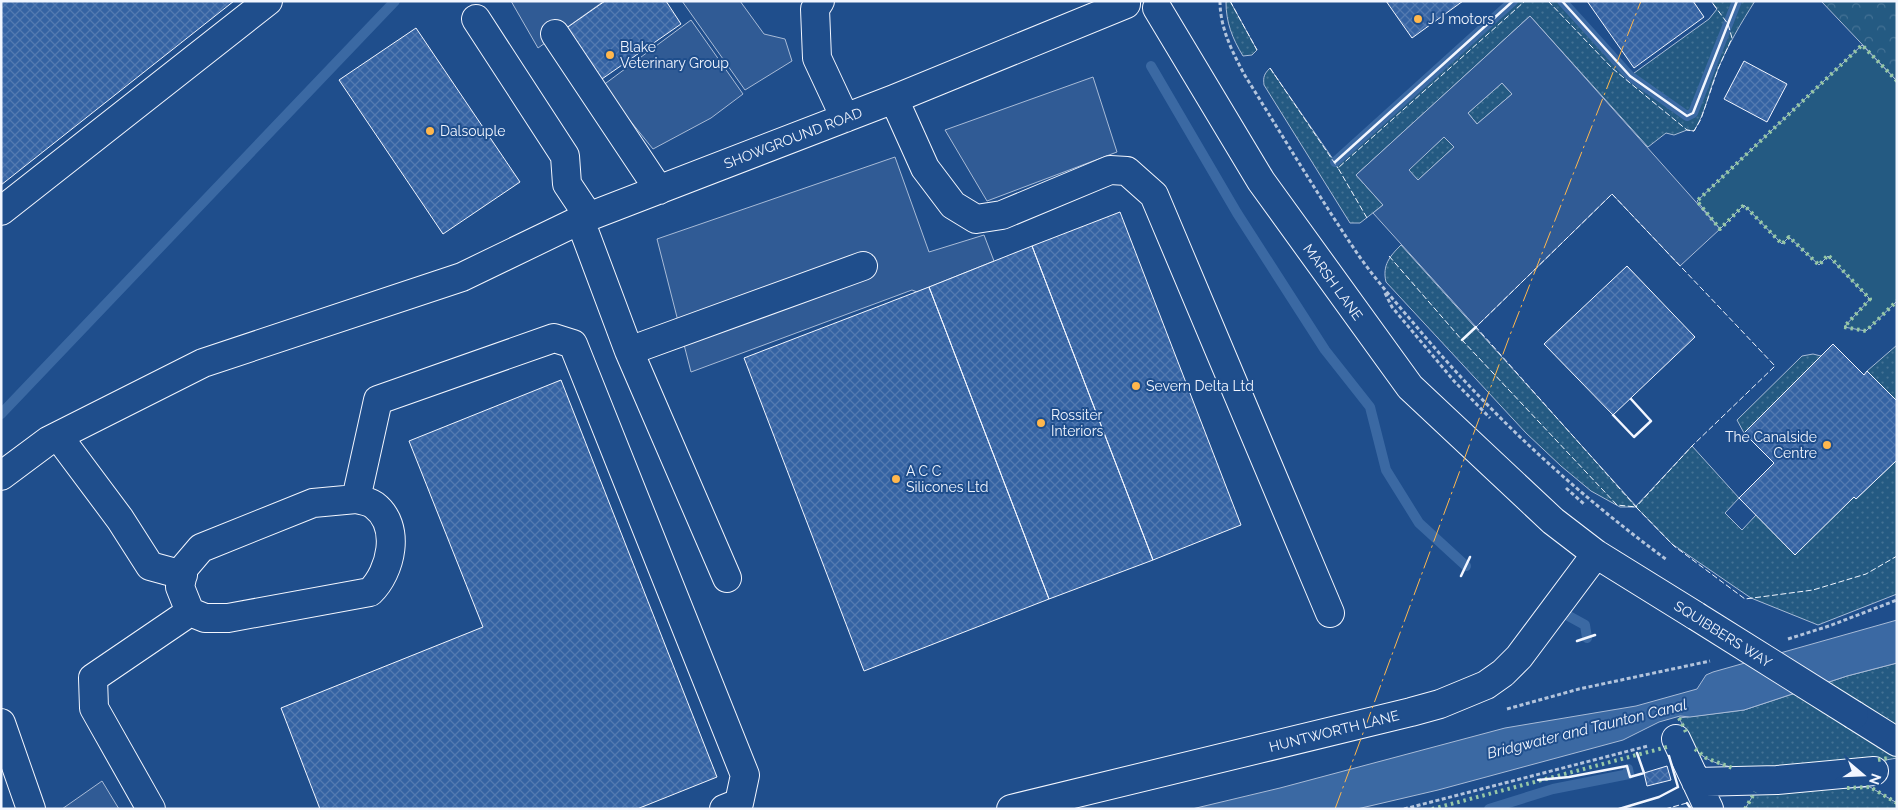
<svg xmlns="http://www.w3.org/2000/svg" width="1898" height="810" viewBox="0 0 1898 810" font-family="Raleway,sans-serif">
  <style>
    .grass { fill: url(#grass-dots); stroke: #a8bbd7 }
    .park { fill: url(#park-crowns); stroke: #a8bbd7 }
    .pitch { fill: #245a82; stroke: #a8bbd7 }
    .parking { fill: #305b95; stroke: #a8bbd7; fill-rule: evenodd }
    .water { fill: #3b69a3; stroke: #a8bbd7 }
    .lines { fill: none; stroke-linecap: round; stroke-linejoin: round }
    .stream { stroke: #3b69a3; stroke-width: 10 }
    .building { fill: url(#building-cross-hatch); stroke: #f2f6ff }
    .minor-casing { stroke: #f2f6ff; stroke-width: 30 }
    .path { stroke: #b3c4dc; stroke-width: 3; stroke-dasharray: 4 2.5; stroke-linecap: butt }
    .minor { stroke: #1f4e8c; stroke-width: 28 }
    .minor-bridge-casing { stroke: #f2f6ff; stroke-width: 30; stroke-linecap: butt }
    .minor-bridge { stroke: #1f4e8c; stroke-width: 28 }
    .hedge { stroke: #97c8a6; stroke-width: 4; stroke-dasharray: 2.5 4; stroke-linecap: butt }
    .fence { stroke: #f2f6ff; stroke-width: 1; stroke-dasharray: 6 2.5; stroke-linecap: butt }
    .wall { stroke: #f2f6ff; stroke-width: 2.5 }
    .power { stroke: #ffb74d; stroke-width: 1; stroke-dasharray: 18 4 2.5 4; stroke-linecap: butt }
    .poi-dot { fill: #ffb74d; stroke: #1f4e8c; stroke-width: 2 }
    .labels { text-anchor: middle; stroke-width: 4; stroke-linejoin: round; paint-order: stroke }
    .poi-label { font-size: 14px; fill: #f2f6ff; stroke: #1f4e8c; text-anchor: start }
    .street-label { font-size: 14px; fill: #f2f6ff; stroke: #1f4e8c }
    .water-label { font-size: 15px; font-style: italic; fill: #f2f6ff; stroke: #1f4e8c }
  </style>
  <defs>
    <pattern id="grass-dots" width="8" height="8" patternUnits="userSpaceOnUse" patternTransform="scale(1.25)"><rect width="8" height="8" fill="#245a82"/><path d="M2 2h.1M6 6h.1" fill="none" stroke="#447295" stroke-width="1.8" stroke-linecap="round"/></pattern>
    <pattern id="park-crowns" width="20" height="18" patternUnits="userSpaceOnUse" patternTransform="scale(1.25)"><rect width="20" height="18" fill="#245a82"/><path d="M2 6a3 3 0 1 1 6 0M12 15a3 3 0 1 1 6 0" fill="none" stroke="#447295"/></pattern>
    <pattern id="building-cross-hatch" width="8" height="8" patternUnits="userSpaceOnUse" patternTransform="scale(1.25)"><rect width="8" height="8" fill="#3563a3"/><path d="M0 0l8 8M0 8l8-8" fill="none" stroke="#537ab1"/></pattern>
  </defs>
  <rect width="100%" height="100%" fill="#1f4e8c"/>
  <path class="grass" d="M 1230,1 L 1257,50 L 1252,55 L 1243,56 C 1232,38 1226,22 1226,2 Z
    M 1513,1 L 1562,1 L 1630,76 L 1709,19 L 1717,9 L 1711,1 L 1755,1 C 1741,23 1728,45 1718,69 C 1709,90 1706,112 1694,131 L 1687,130 L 1674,135 L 1666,133 L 1648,147 L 1530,16 L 1356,175 L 1383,205 L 1360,223 L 1350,223 L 1264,85 C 1263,77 1264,74 1270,68 L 1335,162 Z
    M 1502,83 L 1512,94 L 1477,124 L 1468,113 Z
    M 1444,137 L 1454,147 L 1418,180 L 1408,170 Z
    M 1401,245 L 1636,506 L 1692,446 L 1739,498 L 1725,513 L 1742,530 L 1756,515 L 1854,497 L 1856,499 L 1897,460 L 1897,594 L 1818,625 L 1751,598 L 1672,544 L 1636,507 L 1620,507 L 1591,491 L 1561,466 L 1526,433 L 1386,282 C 1382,265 1390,256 1401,245 Z
    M 1897,345 L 1897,401 L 1867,371 Z
    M 1813,354 L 1821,356 L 1744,433 L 1737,420 L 1802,356 Z
    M 1897,663 L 1897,758 C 1853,766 1731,785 1698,752 C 1690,744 1685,729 1679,718 L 1744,710 L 1847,676 Z
    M 1870,787 L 1897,803 L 1897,809 L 1745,809 L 1755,792 Z"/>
  <path class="park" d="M 1821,1 L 1897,1 L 1897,81 Z"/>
  <path class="pitch" d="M 1862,45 L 1897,81 L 1897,301 L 1866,331 L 1844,327 L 1870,299 L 1828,256 L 1819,265 L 1789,237 L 1782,244 L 1744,205 L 1720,229 L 1697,201 Z"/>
  <path class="parking" d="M 511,1 L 604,1 L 538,48 Z
    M 682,1 L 740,1 L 764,34 L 785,39 L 792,61 L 745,90 Z
    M 1530,16 L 1720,229 L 1680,266 L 1612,194 L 1476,327 L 1373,213 L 1383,205 L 1356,175 ZM 1502,83 L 1512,94 L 1477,124 L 1468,113 ZM 1444,137 L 1454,147 L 1418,180 L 1409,170 Z
    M 691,20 L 743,94 L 711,118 L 653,149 L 602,86 Z
    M 1093,77 L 1117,152 L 987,201 L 945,130 Z
    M 895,157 L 929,252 L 984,235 L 994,261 L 917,292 L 912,290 L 691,372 L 657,239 Z
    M 102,781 L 119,809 L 62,809 Z"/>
  <path class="water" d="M 1897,620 L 1897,663 L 1847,676 L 1744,710 L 1690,717 L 1680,716 L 1659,722 L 1623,740 L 1438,790 L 1357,809 L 1192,809 L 1280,788 L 1505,728 L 1636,706 L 1697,689 L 1706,675 L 1713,672 Z"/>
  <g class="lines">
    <path class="stream" d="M 1562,1 L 1630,76 L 1687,116 L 1693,113 L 1737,1
      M 1151,66 L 1237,213 L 1325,350 L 1370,407 L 1386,470 L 1419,523 L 1466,566
      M 1335,162 L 1513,1
      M 1,414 L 395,1
      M 1565,614 L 1585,625 L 1587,638
      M 1489,809 L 1553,789 L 1629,774 L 1628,769"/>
  </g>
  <path class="building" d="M 1,1 L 234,1 L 1,185 Z
    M 605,1 L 666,1 L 681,24 L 599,81 L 565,29 Z
    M 1386,1 L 1463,1 L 1412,38 Z
    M 1587,1 L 1693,1 L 1704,17 L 1634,68 Z
    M 416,28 L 520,182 L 443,234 L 339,80 Z
    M 1744,61 L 1787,84 L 1767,122 L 1724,99 Z
    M 1120,212 L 1241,525 L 1153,560 L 1032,246 Z
    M 1032,246 L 1153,560 L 1049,599 L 929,287 Z
    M 1627,266 L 1695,337 L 1613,415 L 1544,344 Z
    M 929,287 L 1049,599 L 864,671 L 744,358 Z
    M 1833,344 L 1864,375 L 1867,371 L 1897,401 L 1897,460 L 1856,499 L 1854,497 L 1795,555 L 1739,498 L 1774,463 L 1744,433 Z
    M 561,380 L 717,777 L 637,809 L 320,809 L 281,708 L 483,627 L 409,441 Z
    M 1667,766 L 1671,780 L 1647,786 L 1644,773 Z"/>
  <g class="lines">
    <g class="minor-casing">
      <path id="minor" d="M 820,1 L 815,9 L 817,58 L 845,118
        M 1157,8 L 1261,181 L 1410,387 L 1553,521 L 1596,554 L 1696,616
        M 476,19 L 565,156 L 567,184 L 589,217
        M 555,34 L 659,190
        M 894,99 L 925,168 L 953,205 L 976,219 L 1002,215 L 1110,170 L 1127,171 L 1154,195 L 1330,613
        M 1,211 L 268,1
        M 580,220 L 629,351 L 863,266
        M 629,351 L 727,578
        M 58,436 L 120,519 L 150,566 L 183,575
        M 1,476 L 48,441 L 203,363 L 462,277 L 580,220 L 894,99 L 1126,4
        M 356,499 L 378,400 L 554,338 L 573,344 L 745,775 L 739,803 L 724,809
        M 356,499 C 361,500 370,502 374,505 C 402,526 391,572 370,592 L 228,618 L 205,618 L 190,612 L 180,587 L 184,568 L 201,548 L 313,503 Z
        M 1854,715 L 1897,742
        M 1,723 L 31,809
        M 1676,739 L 1709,809
        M 1696,782 L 1777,780 L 1874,771
        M 151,809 L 94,708 L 93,678 L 190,612
        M 1011,809 L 1411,712 L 1440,704 L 1486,685 L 1503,673 L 1519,657 L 1596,554"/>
    </g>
    <path class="path" d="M 1220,1 C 1220,28 1232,51 1244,74 C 1282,135 1319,197 1359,256 C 1378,283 1400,307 1421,332 C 1494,418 1576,493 1667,560
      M 1385,293 L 1392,307 L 1454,381 L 1490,418
      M 1566,488 L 1584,504
      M 1788,639 L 1829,626 L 1897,600
      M 1507,709 L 1579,689 L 1710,661
      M 1404,809 L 1648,746"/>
    <use href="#minor" class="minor"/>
    <g class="minor-bridge-casing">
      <path id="minor-bridge" d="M 1696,616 L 1854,715"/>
    </g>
    <use href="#minor-bridge" class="minor-bridge"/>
    <path class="hedge" d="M 1897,81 L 1862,45 L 1697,201 L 1720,229 L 1744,205 L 1782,244 L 1789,237 L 1819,265 L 1828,255 L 1870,299 L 1844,327 L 1866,331 L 1897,301
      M 1679,718 L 1686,732
      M 1695,749 L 1706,758 L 1735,769
      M 1878,760 L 1888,758
      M 1847,788 L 1870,787 L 1897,803
      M 1432,809 L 1667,747
      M 1745,809 L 1755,792"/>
    <path class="fence" d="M 1230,1 L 1257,50
      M 1548,1 L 1612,68 L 1687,130 L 1694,131 L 1701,119 L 1718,69 L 1732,38 L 1728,24 L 1711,1
      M 1270,68 L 1338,168
      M 1612,194 L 1775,366 L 1692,446 L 1636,507 L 1476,327 Z
      M 1367,218 L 1338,168 L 1525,1
      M 1389,256 L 1462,340 L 1617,505 L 1636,507 L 1674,546 L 1745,599 L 1813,590 L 1866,574 L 1897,556
      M 1897,313 L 1897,315
      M 1665,809 L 1687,803"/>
    <path class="wall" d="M 1562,1 L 1630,76 L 1687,116 L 1693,113 L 1737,1
      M 1335,162 L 1513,1
      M 1462,340 L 1476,327
      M 1613,415 L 1634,437 L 1651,421 L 1631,399
      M 1461,576 L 1470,557
      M 1577,641 L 1595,635
      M 1669,756 L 1678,787
      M 1538,780 L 1569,777 L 1627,766 L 1630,777 L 1644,773 L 1637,753
      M 1687,803 L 1691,809
      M 1619,809 L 1659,797 L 1678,787"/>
    <path class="power" d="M 1335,809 L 1510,335 L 1641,1"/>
  </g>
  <g class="poi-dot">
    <circle cx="1418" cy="19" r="5"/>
    <circle cx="610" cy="55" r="5"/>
    <circle cx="430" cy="131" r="5"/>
    <circle cx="1136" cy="386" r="5"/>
    <circle cx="1041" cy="423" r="5"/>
    <circle cx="1827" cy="445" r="5"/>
    <circle cx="896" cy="479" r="5"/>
  </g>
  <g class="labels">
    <g class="poi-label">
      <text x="1428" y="24">J J motors</text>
      <text x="620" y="52">Blake<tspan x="620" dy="16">Veterinary Group</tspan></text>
      <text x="440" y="136">Dalsouple</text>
      <text x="1146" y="391">Severn Delta Ltd</text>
      <text x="1051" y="420">Rossiter<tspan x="1051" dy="16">Interiors</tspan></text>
      <text x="1817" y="442" text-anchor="end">The Canalside<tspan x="1817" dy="16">Centre</tspan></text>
      <text x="906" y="476">A C C<tspan x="906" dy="16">Silicones Ltd</tspan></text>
    </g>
    <g class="street-label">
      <text transform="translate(793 138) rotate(-21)" y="5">SHOWGROUND ROAD</text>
      <text transform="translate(1333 282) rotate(54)" y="5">MARSH LANE</text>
      <text transform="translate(1723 634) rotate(32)" y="5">SQUIBBERS WAY</text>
      <text transform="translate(1334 731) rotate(-14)" y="5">HUNTWORTH LANE</text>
    </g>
    <g class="water-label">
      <text transform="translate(1587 729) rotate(-14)" y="5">Bridgwater and Taunton Canal</text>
    </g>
  </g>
  <rect width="1898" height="810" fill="none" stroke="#f2f6ff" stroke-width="5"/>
  <g transform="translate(1863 775) rotate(109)" stroke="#1f4e8c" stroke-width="4" paint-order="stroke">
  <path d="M0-4L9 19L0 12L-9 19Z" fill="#f2f6ff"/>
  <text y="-8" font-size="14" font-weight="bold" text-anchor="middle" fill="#f2f6ff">N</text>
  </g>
</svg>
